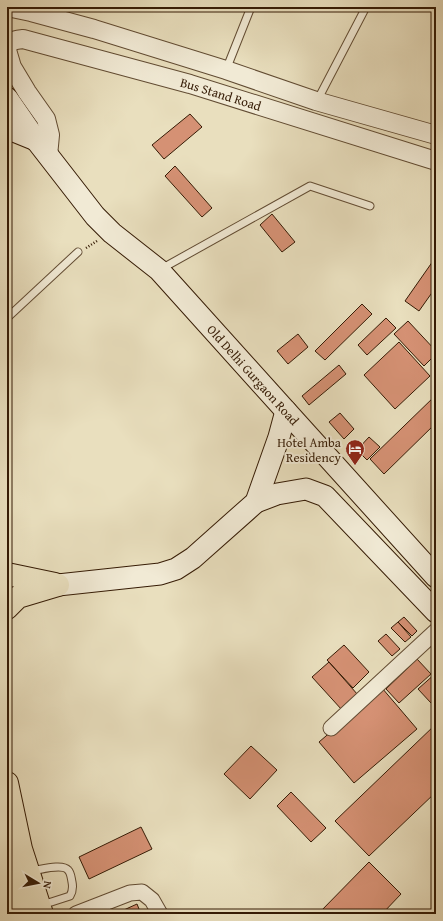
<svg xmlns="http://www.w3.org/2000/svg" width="443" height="921" viewBox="0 0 443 921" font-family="'Gentium Book Plus',serif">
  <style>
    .building { fill: #d59174; stroke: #351b05 }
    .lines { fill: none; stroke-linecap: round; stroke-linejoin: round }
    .service-casing { stroke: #624c33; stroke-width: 9 }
    .minor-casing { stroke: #624c33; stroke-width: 17 }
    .tertiary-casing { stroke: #624c33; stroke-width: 20 }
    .secondary-casing { stroke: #351b05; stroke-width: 23 }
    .primary-casing { stroke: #351b05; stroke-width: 24 }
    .path { stroke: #351b05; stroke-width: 2.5; stroke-dasharray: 1 2; stroke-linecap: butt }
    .service { stroke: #f1ead5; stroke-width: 7 }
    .minor { stroke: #f1ead5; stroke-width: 15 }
    .tertiary { stroke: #f1ead5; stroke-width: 18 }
    .secondary { stroke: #f1ead5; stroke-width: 21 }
    .primary { stroke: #e9dfbe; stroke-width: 22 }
    .labels { text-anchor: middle; stroke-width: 4; stroke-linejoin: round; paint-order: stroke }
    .street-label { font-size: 13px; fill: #351b05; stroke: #f1ead5 }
    .poi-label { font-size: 13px; fill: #351b05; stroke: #f1ead5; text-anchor: end }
  </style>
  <rect width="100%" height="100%" fill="#e9dfbe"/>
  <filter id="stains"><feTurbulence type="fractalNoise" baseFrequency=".005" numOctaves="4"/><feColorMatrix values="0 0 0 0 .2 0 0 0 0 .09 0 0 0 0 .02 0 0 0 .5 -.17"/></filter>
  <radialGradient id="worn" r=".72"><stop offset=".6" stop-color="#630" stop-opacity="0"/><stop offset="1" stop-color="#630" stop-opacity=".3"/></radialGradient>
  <path class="building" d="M 190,114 L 202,127 L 164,159 L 152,145 Z
    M 175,166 L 212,208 L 202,217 L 165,176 Z
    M 272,214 L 295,242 L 282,252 L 260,225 Z
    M 433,261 L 436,263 L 436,287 L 419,311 L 405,301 Z
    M 362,304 L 372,314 L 325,360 L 315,351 Z
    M 386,318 L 396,328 L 367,355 L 358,345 Z
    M 408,321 L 436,351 L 436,354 L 424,366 L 394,334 Z
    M 298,334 L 308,347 L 288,364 L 277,351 Z
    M 399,342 L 430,376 L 395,409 L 364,375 Z
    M 339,365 L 346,374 L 309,405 L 302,396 Z
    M 436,395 L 436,423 L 384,474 L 370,459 Z
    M 340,413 L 354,429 L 344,439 L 329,422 Z
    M 369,437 L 380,447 L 367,460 L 357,450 Z
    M 404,617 L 417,631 L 412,636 L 398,622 Z
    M 398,622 L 411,637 L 405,642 L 391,628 Z
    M 386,634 L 400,649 L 392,656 L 378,641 Z
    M 344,645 L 369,672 L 353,688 L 327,660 Z
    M 417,659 L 431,674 L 399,703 L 386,689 Z
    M 329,662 L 358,695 L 342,710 L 312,677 Z
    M 436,673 L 436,698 L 431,703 L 418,689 Z
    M 382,688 L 417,729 L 354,783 L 319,742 Z
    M 436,724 L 436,792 L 369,856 L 335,821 Z
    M 251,746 L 277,770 L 250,799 L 224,774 Z
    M 291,792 L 326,828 L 311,842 L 277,806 Z
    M 141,827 L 152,849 L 89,879 L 79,857 Z
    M 369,862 L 401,894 L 382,914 L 318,914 Z
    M 137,904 L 141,914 L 115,914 Z"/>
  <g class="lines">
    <g class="service-casing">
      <path id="service" d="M 226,70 L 251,7
        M 317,101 L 366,7
        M 161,269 L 310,186 L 370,206
        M 7,318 L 78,252
        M 31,871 C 40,870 62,863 68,870 C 71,873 71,877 72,882 C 73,887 73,891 70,896 L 42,905"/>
    </g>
    <g class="minor-casing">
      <path id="minor" d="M 331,728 L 436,631
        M 76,914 L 130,893 L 142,892 L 152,900 L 160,914"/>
    </g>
    <g class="tertiary-casing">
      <g id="tertiary">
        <path d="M 7,7 L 31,12 L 94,29 L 226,70 L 316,101 L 436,135"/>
        <path id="s1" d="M 7,48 C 10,40 15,40 23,39 L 190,84 L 436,161"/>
        <path d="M 7,50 L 12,67 L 27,92 L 46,119 L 50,135 L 48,156"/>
      </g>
    </g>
    <g class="secondary-casing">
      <g id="secondary">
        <path id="s2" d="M 7,98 L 36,140 L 95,216 L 112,233 L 159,270 L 286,411 L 436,577"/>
        <path d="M 7,126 L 9,129 L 36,140"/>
        <path d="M 256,502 L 277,494 L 306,489 L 325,496 L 436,612"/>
        <path d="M 58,585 L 160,574 L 176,569 L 193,558 L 256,502 L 279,437 L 286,411"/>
      </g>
    </g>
    <g class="primary-casing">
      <path id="primary" d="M 7,574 L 55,584
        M 7,608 L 18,597 L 58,585
        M 7,783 L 21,849 L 42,914
        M 7,863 L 21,914"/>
    </g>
    <path class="path" d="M 86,248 L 97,241"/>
    <use href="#service" class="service"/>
    <use href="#minor" class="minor"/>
    <use href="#tertiary" class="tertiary"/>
    <use href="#secondary" class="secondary"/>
    <use href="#primary" class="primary"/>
  </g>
  <defs>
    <g id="hotel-pin" transform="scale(1)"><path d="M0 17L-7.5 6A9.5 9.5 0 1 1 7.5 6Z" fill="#8f2418" stroke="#f1ead5"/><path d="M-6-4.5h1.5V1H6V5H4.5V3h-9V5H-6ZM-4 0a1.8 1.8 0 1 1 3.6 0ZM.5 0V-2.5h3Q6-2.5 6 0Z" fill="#fff"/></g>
  </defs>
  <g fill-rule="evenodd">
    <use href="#hotel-pin" x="355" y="449"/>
  </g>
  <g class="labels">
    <g class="street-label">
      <text dy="5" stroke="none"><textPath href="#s1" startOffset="225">Bus Stand Road</textPath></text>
      <text dy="5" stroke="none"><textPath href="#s2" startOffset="372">Old Delhi Gurgaon Road</textPath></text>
    </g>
    <g class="poi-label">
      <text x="341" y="447">Hotel Amba<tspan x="341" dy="15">Residency</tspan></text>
    </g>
  </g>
  <rect width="443" height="921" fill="none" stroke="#e9dfbe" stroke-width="24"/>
  <rect x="8" y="8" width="427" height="905" fill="none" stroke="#351b05" stroke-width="2"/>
  <rect x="12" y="12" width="419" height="897" fill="none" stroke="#351b05"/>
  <g transform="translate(38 883) rotate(100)" stroke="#f1ead5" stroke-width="3" paint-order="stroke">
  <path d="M0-3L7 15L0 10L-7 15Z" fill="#351b05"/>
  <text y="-6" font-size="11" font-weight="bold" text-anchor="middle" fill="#351b05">N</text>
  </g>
  <rect width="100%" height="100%" filter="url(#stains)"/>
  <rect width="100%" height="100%" fill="url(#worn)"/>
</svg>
